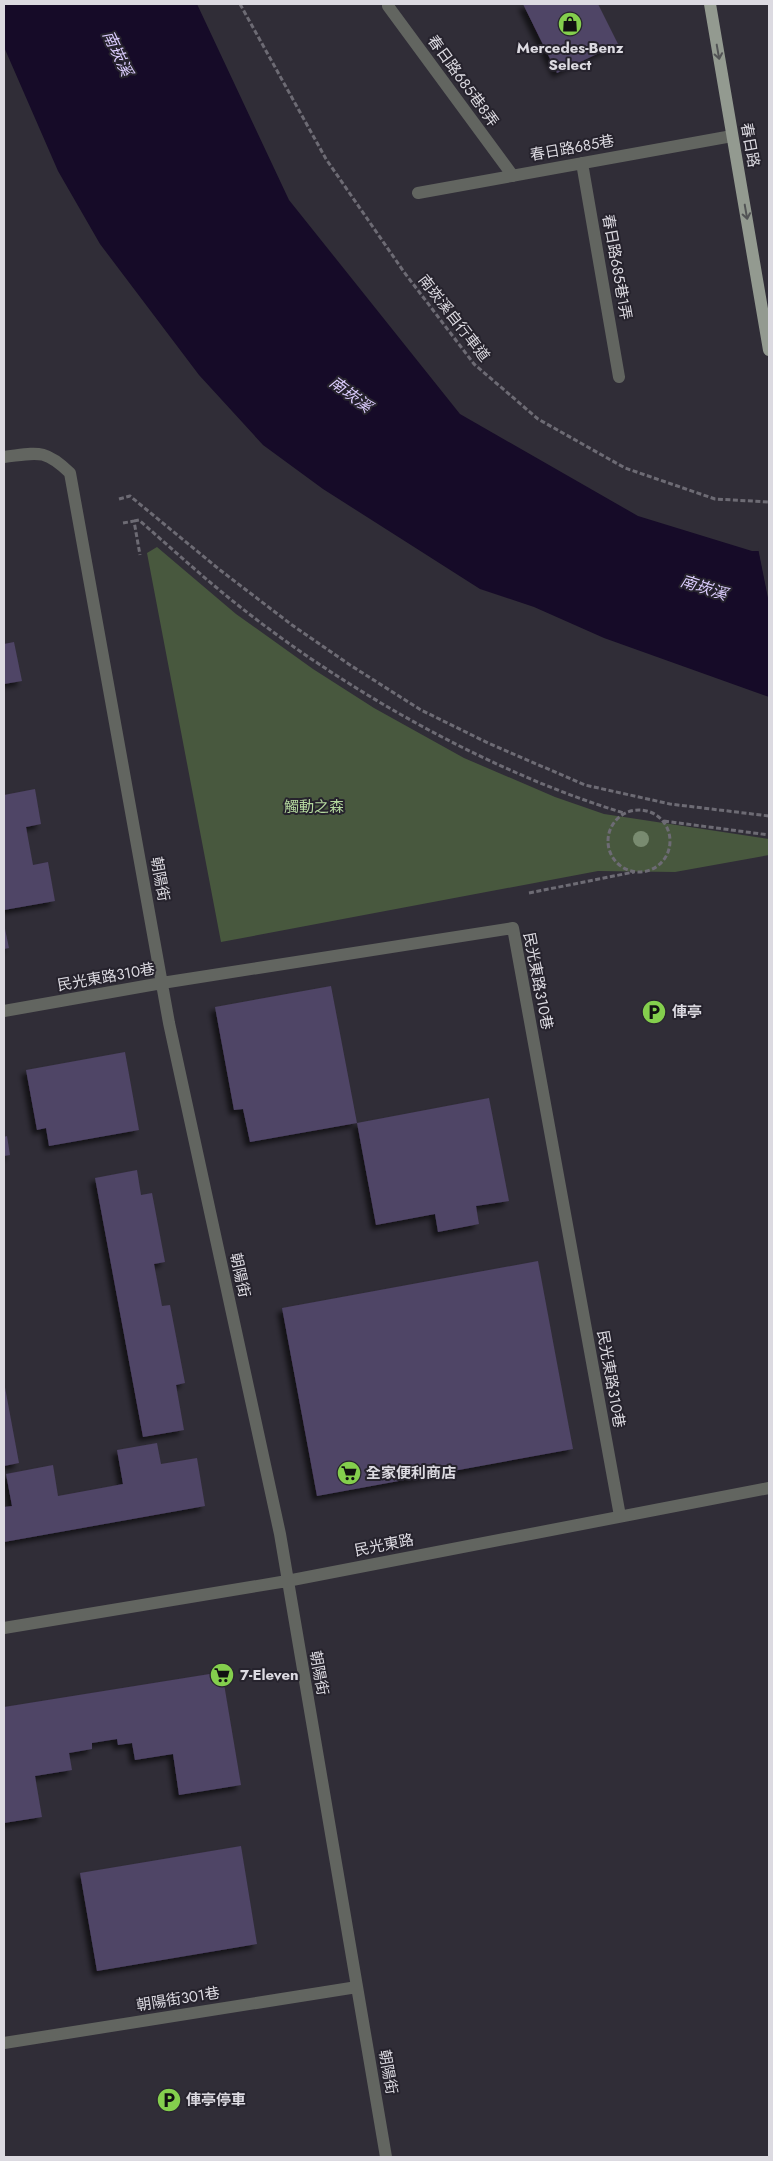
<svg xmlns="http://www.w3.org/2000/svg" width="773" height="2161" viewBox="0 0 773 2161" font-family="Jost,'Noto Sans TC',sans-serif">
  <style>
    .green { fill: #48583e }
    .water { fill: #160b28 }
    .pier { fill: #302d37 }
    .building { fill: #4f4466; filter: url(#shadow) }
    .lines { fill: none; stroke-linecap: round; stroke-linejoin: round }
    .path { stroke: #6d6b74; stroke-width: 3; stroke-dasharray: 5 2.5; stroke-linecap: butt }
    .minor { stroke: #626560; stroke-width: 12 }
    .major { stroke: #939a90; stroke-width: 12 }
    .tree { fill: #798b70 }
    .oneway { stroke: #525355 }
    .labels { text-anchor: middle; stroke-width: 4; stroke-linejoin: round; paint-order: stroke }
    .poi-label { font-size: 15px; font-weight: bold; fill: #dcdae1; stroke: #26232d; text-anchor: start }
    .street-label { font-size: 15px; fill: #dcdae1; stroke: #26232d }
    .park-label { font-size: 15px; fill: #b4d89e; stroke: #26232d }
    .water-label { font-size: 16px; font-style: italic; fill: #dbccfd; stroke: #26232d }
  </style>
  <defs>
    <filter id="shadow"><feDropShadow dx="-4.5" dy="4.5" stdDeviation="2.5" flood-color="#0009"/></filter>
  </defs>
  <rect width="100%" height="100%" fill="#302d37"/>
  <path class="green" d="M 157,547 L 236,614 L 313,669 L 374,708 L 464,758 L 555,797 L 604,814 L 769,839 L 769,855 L 675,872 L 598,871 L 221,942 L 147,553 Z"/>
  <path class="water" d="M 4,4 L 197,4 L 289,200 L 460,414 L 638,516 L 752,551 L 769,551 L 769,697 L 604,638 L 534,607 L 480,589 L 323,489 L 263,445 L 199,375 L 100,244 L 58,171 L 4,47 Z"/>
  <path class="pier" d="M 758,548 L 769,548 L 769,603 Z"/>
  <path class="building" d="M 523,4 L 598,4 L 618,44 L 557,73 Z
    M 14,642 L 22,681 L 4,684 L 4,644 Z
    M 35,789 L 41,824 L 26,827 L 33,865 L 48,862 L 55,901 L 4,910 L 4,795 Z
    M 4,924 L 9,948 L 4,949 Z
    M 331,986 L 357,1123 L 250,1142 L 243,1109 L 234,1110 L 215,1007 Z
    M 125,1052 L 139,1130 L 49,1146 L 46,1128 L 37,1130 L 26,1070 Z
    M 489,1098 L 509,1201 L 476,1206 L 479,1224 L 438,1232 L 435,1214 L 376,1225 L 357,1123 Z
    M 7,1136 L 10,1155 L 4,1156 L 4,1137 Z
    M 137,1170 L 141,1195 L 152,1193 L 165,1262 L 154,1264 L 162,1306 L 170,1305 L 185,1383 L 176,1385 L 184,1430 L 143,1437 L 95,1178 Z
    M 538,1261 L 573,1449 L 317,1496 L 282,1308 Z
    M 4,1382 L 19,1463 L 4,1466 Z
    M 157,1443 L 161,1464 L 197,1458 L 205,1506 L 4,1542 L 4,1507 L 12,1506 L 6,1474 L 53,1465 L 58,1496 L 123,1484 L 117,1450 Z
    M 222,1672 L 241,1785 L 179,1795 L 173,1754 L 135,1760 L 132,1743 L 118,1745 L 117,1739 L 92,1743 L 92,1749 L 69,1753 L 72,1770 L 35,1776 L 42,1817 L 4,1823 L 4,1707 Z
    M 241,1846 L 257,1944 L 97,1971 L 80,1873 Z"/>
  <g class="lines">
    <path class="path" d="M 240,4 L 326,159 L 404,272 L 474,364 L 538,419 L 625,468 L 715,499 L 769,502
      M 119,499 L 130,496 L 220,570 L 292,625 L 350,665 L 421,710 L 488,743 L 585,785 L 670,804 L 769,816
      M 134,521 L 139,520 C 172,549 205,579 239,606 C 346,691 494,774 624,813
      M 123,523 L 134,521 L 140,555
      M608 841a31 31 0 1 1 62 0a31 31 0 1 1-62 0Z
      M 664,821 L 769,835
      M 529,893 L 634,872"/>
    <path class="minor" d="M 388,6 L 513,176
      M 582,163 L 619,377
      M 418,193 L 732,136
      M 4,457 C 37,453 44,448 70,473 L 169,1023 L 280,1534 L 386,2157
      M 4,1011 L 162,983 L 513,928 L 620,1516
      M 4,1628 L 287,1581 L 769,1488
      M 4,2043 L 357,1987"/>
    <path class="major" d="M 710,4 L 769,350"/>
  </g>
  <circle class="tree" cx="641" cy="839" r="8"/>
  <defs><path id="oneway-shaft" d="M-6 0H5M1.5-3L5.5 0L1.5 3" fill="none" stroke-width="1.6" stroke-linecap="round" stroke-linejoin="round" transform="scale(1.25)"/></defs>
  <g class="oneway">
    <use href="#oneway-shaft" transform="translate(718 52) rotate(80)"/>
    <use href="#oneway-shaft" transform="translate(746 212) rotate(80)"/>
  </g>
  <defs>
    <g id="shop-disc" transform="scale(1.25)"><circle r="9.5" fill="#84cf4d" stroke="#26232d"/><path d="M-5-2.5h2.3a2.7 3.5 0 0 1 5.4 0H5L5.5 6h-11ZM-1.5-2.5h3a1.5 2.3 0 0 0-3 0Z" fill="#111"/></g>
    <g id="parking-disc" transform="scale(1.25)"><circle r="9.5" fill="#84cf4d" stroke="#26232d"/><path d="M-3.5-5.5H1a3.5 3.5 0 0 1 0 7H-1V5.5H-3.5ZM-1-3.4V-.6H.8a1.4 1.4 0 0 0 0-2.8Z" fill="#111"/></g>
    <g id="supermarket-disc" transform="scale(1.25)"><circle r="9.5" fill="#84cf4d" stroke="#26232d"/><path d="M-6-5.5h2.5l.6 2H6L4.5 2H-2.5L-4.4-4H-6ZM-1.5 3.2a1.3 1.3 0 1 0 .1 0ZM3 3.2a1.3 1.3 0 1 0 .1 0Z" fill="#111"/></g>
  </defs>
  <g fill-rule="evenodd">
    <use href="#shop-disc" x="570" y="24"/>
    <use href="#parking-disc" x="654" y="1012"/>
    <use href="#supermarket-disc" x="349" y="1473"/>
    <use href="#supermarket-disc" x="222" y="1675"/>
    <use href="#parking-disc" x="169" y="2100"/>
  </g>
  <g class="labels">
    <g class="poi-label">
      <text x="570" y="53" text-anchor="middle">Mercedes-Benz<tspan x="570" dy="17">Select</tspan></text>
      <text x="672" y="1017">俥亭</text>
      <text x="366" y="1478">全家便利商店</text>
      <text x="240" y="1680">7-Eleven</text>
      <text x="186" y="2105">俥亭停車</text>
    </g>
    <g class="street-label">
      <text transform="translate(463 81) rotate(54)" y="5">春日路685巷8弄</text>
      <text transform="translate(750 145) rotate(80)" y="5">春日路</text>
      <text transform="translate(572 148) rotate(-10)" y="5">春日路685巷</text>
      <text transform="translate(617 267) rotate(80)" y="5">春日路685巷1弄</text>
      <text transform="translate(454 318) rotate(52)" y="5">南崁溪自行車道</text>
      <text transform="translate(160 879) rotate(80)" y="5">朝陽街</text>
      <text transform="translate(106 977) rotate(-10)" y="5">民光東路310巷</text>
      <text transform="translate(538 981) rotate(79)" y="5">民光東路310巷</text>
      <text transform="translate(240 1275) rotate(78)" y="5">朝陽街</text>
      <text transform="translate(611 1379) rotate(80)" y="5">民光東路310巷</text>
      <text transform="translate(384 1545) rotate(-11)" y="5">民光東路</text>
      <text transform="translate(319 1673) rotate(80)" y="5">朝陽街</text>
      <text transform="translate(178 1999) rotate(-9)" y="5">朝陽街301巷</text>
      <text transform="translate(388 2072) rotate(80)" y="5">朝陽街</text>
    </g>
    <g class="park-label">
      <text x="314" y="812">觸動之森</text>
    </g>
    <g class="water-label">
      <text transform="translate(118 53) rotate(65)" y="6">南崁溪</text>
      <text transform="translate(351 394) rotate(37)" y="6">南崁溪</text>
      <text transform="translate(704 587) rotate(18)" y="6">南崁溪</text>
    </g>
  </g>
  <rect width="773" height="2161" fill="none" stroke="#dcdae1" stroke-width="10"/>
</svg>
